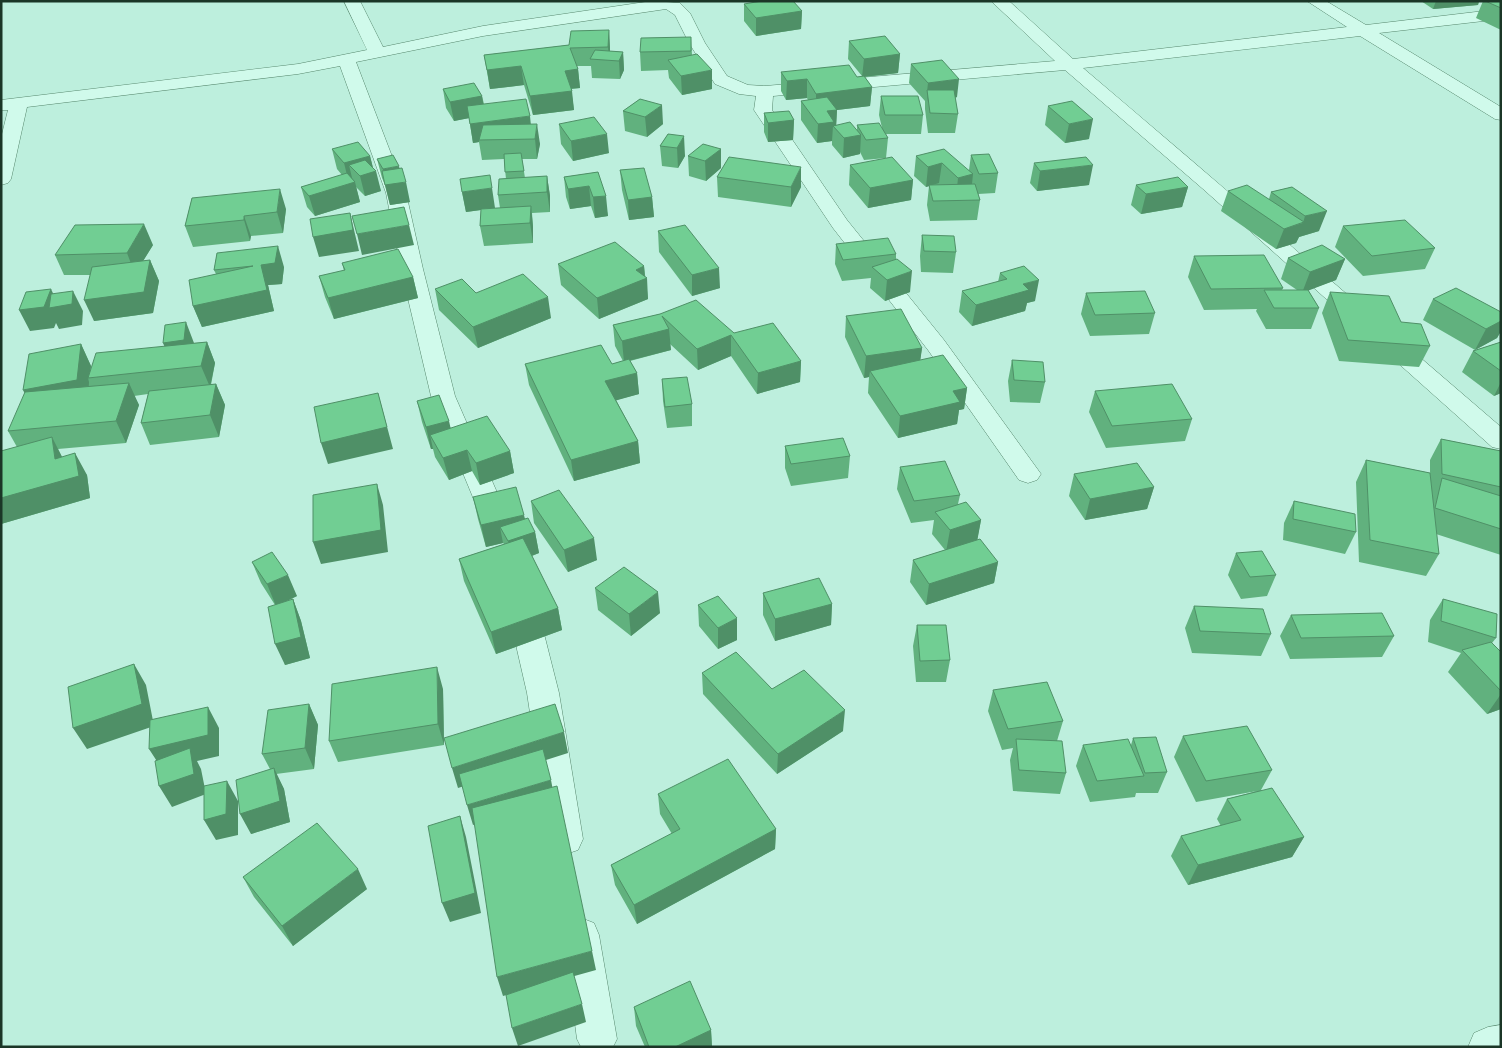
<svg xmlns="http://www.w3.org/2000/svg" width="1502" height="1048" viewBox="0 0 1502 1048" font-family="'Times New Roman',serif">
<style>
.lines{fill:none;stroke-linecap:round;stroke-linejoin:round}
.minor-casing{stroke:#56876d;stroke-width:1}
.minor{fill:#d0faeb;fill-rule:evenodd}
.wall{fill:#61b17e}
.shaded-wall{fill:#4f9067}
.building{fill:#71ce93;stroke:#4f9067}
</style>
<rect width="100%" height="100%" fill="#bdefdd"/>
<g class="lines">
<g class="minor-casing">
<path id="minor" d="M344,1H360L383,47L483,26L652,1L680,3L690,13L705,43L727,76L748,85L765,86L1055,61L991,1H1009L1073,59L1347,27L1307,1H1326L1366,25L1501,9V19L1379,33L1501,107V120L1495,119L1360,36L1083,68C1224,187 1362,308 1501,427V449L1492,447L1203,189L1065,70L773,96L772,110L847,220L944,340L1041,474L1037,480L1028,483L1019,480L928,350L833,228L754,110L756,96L739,94L715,84L689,43L675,15L666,9L483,36L356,62L406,193L423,269L455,396L513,529L509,536L499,539L489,536L431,396L401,269L386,193L340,66L298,74L27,107L11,179L8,183L1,185V138L8,110H1V100L298,64L367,50Z
M522,595L532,598L537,606L559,693L583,839L578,850L566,854L554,850L549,839L527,693L507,606L512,598Z
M581,918L594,923L599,935L617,1039L613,1047H581L577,1039L563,935L568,923Z
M1501,1025V1047H1468L1474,1033L1488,1027Z"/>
</g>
<use href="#minor" class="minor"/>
</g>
<path class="wall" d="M1421,1H1479L1478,5L1433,9Z
M1483,1H1501V30L1476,18Z
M744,4L802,11L801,29L756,36L744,21Z
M609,30L610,51L623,52L624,70L620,79L592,78L591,66H577L578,69L580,88L571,89L574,110L533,115L524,85L490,89L484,55L569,45Z
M691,37L692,55L712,89L682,95L669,78L668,70L641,71L640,52Z
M849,41L900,54L898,73L865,77L872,87L870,106L837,110L836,125L857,130V125L882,128L879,115L881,96L923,115L921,134H886L888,138L886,158L864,160L860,152V154L843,158L832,145V141L817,143L801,120V101L808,100L807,98L786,100L781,91V72L857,77L862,76L848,59Z
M911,64L957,97L955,98L958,114L955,133H928L925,109V101L909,83Z
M443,89L482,96L484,104L531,124L540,144L537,159H522L525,178L547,176L550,196V212L532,213L533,227V243L484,246L480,226L481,210L466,212L462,192L495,208L489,209L500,208L498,195L506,179L504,159L482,160L479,142L473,143L469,118L454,121L446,108Z
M640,99L663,124L647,137L625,131L623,111Z
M1048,106L1089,139L1065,143L1045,125Z
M764,113L794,120L793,140L768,142L764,132Z
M559,124L609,153L573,161L561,144Z
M668,134L685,156L678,168L662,166L660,146Z
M332,149L370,156L373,168L381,191L365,196L356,187L360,202L315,216L307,207L301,187L342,175L337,169Z
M721,149V168L706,181L689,176L688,156Z
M971,155L998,173L995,193L978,194L980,200L977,220L930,221L927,205L929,186L926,187L914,176L916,156L969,170Z
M377,159L410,202L390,205L385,185L382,178Z
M1034,163L1089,185L1037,191L1030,183Z
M850,165L913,180L911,200L868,208L849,185Z
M620,170L652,197L654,217L629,220L622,190Z
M598,172L608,216L595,218L591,206L570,209L566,197L564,177Z
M717,177L801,187L791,207L718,197Z
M1136,185L1188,187L1182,207L1141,214L1131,205Z
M1292,187L1319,231L1299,237L1296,243L1276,249L1221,211L1228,191L1269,199L1271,192Z
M192,198L286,209L283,233L251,236L250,241L193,247L185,226Z
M1343,226L1435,248L1425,269L1363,276L1335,247Z
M658,231L720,288L692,296L659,252Z
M922,235L956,252L953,273L921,272L920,256Z
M836,244L896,254V259L910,292L885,301L870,288L871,278L842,281L835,264Z
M153,245L143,261L150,260L159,281L153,313L94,321L90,275H64L55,255Z
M217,253L284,267L282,284L268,285L274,311L202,327L193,306L216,274L214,270Z
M1194,256L1283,288L1282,290H1297L1281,279L1288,258L1345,259L1336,280L1308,290L1319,308L1311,329H1266L1256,311L1257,309L1204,310L1188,277Z
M342,263L413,277L418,298L334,319L325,297L319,276L344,271Z
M558,264L644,266L648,299L599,319L561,285Z
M1000,273L1035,301L1027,303L1025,311L972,326L959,312L962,291L998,282Z
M435,289L476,293L551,318L478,348L439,310Z
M1330,292L1401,322L1430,346L1419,367L1339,361L1322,313Z
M1086,293L1155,313L1149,334L1090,336L1081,314Z
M1433,299L1501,312V331L1497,338L1475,350L1423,320Z
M660,314L734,333L801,361L800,382L757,394L731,356L698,370L670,344L671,350L630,361L637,373L639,394L616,400L638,441L640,463L574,481L529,385L525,364H612L623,361L615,346L613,325Z
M846,316L922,348L920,360L967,388L964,409L959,410L957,424L898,438L868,393L869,377L864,378L845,337Z
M207,342L215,363L211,385L216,384L225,405L219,437L150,445L141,423L148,394L134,396L139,405L126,443L58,449L62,457L87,475L90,498L1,524V451L17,447L8,431L81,344L91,366L90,370L194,343Z
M1501,342V393L1494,396L1462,372L1473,351Z
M1012,360L1045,382L1040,403L1010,402L1008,381Z
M662,379L692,404V426L667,428L663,401Z
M1095,391L1192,419L1185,441L1106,448L1089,412Z
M417,401L451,428L510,451L514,473L480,485L472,471L449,480L435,457L433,449H431L422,422Z
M1441,439L1501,451V555L1436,534L1439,554L1426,576L1359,562L1356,482L1366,460L1430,473V460Z
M785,446L850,456L848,478L791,486L785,468Z
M900,467L960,495L958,504L981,520L977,540L998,562L994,583L926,605L910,582L913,560L945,550L932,534L934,520L911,523L897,489Z
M1074,474L1154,487L1147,509L1085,520L1069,496Z
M473,497L525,518L535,532L539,553L532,556L558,608L562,630L496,654L464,581L459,559L504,544L503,543L486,547L478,519Z
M531,501L597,560L568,572L534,523Z
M1294,501L1356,532L1345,554L1283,540L1284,523Z
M1236,553L1276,575L1267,596L1241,599L1228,575Z
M252,562L297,596L285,602L293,599L301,621L310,658L285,665L275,605L261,583Z
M595,588L660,613L631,636L598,610Z
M763,593L832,604L831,625L775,641L763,615Z
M1443,599L1496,638L1492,643L1500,651L1501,641V709L1487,714L1448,672L1461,653L1428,642L1430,620Z
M698,605L737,640L718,649L699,626Z
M1194,606L1271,634L1261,656L1192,653L1185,628Z
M1291,615L1394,636L1382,657L1290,659L1280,636Z
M917,625L950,660L946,682H916L913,646Z
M702,673L772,689L843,731L777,774L703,694Z
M443,689L444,745L338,762L329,741Z
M993,690L1063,721L1057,741L1066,773L1060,794L1013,791L1010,760L1013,748L1002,750L988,711Z
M309,704L318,725L314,769L276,774L284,789L290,822L251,834L270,769L262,754Z
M1183,736L1272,770L1261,790L1304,837L1292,857L1188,885L1171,856L1181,836L1221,826L1217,819L1227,799L1257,791L1196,802L1174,757Z
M1133,738L1167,772L1158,793H1136L1135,797L1090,802L1076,766L1083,745H1131Z
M658,794L776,829L775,849L637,924L615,885L611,865L672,834L660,814Z
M243,877L367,889L293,946L254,897Z
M634,1007L711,1030L712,1047H645L636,1026Z"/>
<path class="shaded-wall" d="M1436,1H1479L1478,5L1433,9Z
M802,11L801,29L756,36V18Z
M609,30L610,48V60H609L608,47Z
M623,52L624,70L620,79L619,61Z
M900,54L898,73L862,77L864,59Z
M521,66L524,85L490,89L487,70Z
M578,69L580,88L567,89L565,71Z
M712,70V89L682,95L681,76Z
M807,79V98L786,100L787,81Z
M959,79L957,97L928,102L927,92L928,83Z
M872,87L870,106L837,110L836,129L833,126L832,141L817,143L818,124L816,113V94Z
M572,91L574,110L533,115L530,96Z
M482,96L485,115L454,121L450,102Z
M662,105L663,124L647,137L645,117Z
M530,116L532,136L479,140V142L473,143L470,124Z
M1093,119L1089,139L1065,143L1069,124Z
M794,120L793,140L768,142V123Z
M537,124L540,144L537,159L535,139Z
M607,134L609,153L573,161L571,141Z
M861,135L860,154L843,158L844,138Z
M684,136L685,156L678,168L677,148Z
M721,149V168L706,181L705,161Z
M370,156L374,172L376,171L381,191L365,196L360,176L349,165L353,182L349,183L344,163Z
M942,163L939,183L926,187L928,167Z
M1093,165L1089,185L1037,191L1040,171Z
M399,166L402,183L406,182L410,202L390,205L385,185H386L383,169Z
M801,167V187L791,207V187Z
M973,174L971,194L956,198L958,178Z
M547,176L550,196V212L547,192Z
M913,180L911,200L868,208L870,188Z
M355,182L360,202L315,216L309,196Z
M589,186L591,206L570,209L568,189Z
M1188,187L1182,207L1141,214L1146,194Z
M492,188L495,208L466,212L462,192Z
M280,189L286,209L283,233L277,212Z
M606,196L608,216L595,218L593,197Z
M652,197L654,217L629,220L628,200Z
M531,206L533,227V243L530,223Z
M1327,211L1319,231L1299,237L1296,243L1276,249L1284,229L1303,223L1305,216Z
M350,213L359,251L319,257L313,237Z
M244,216L251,236L250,241L244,220Z
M144,224L153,245L135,274L127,253Z
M409,225L414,245L362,255L357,234Z
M278,246L284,267L282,284L268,285L274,311L202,327L193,306L261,265Z
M1345,259L1336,280L1302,293L1310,272Z
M150,260L159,281L153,313L94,321L84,300Z
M644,266L645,279L647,278L648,299L599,319L597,298L636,270Z
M719,268L720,288L692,296V275Z
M912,271L910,292L885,301L887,280Z
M413,277L418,298L334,319L328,298Z
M1039,280L1035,301L1027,303L1025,311L972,326L976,305L1023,284Z
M51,289L59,306L73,291L83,311L82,325L59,329L56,323L54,328L30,331L19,310Z
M548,297L551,318L478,348L473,327Z
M1501,321V331L1497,338L1475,350L1486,329Z
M186,322L194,343L172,364L163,343Z
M669,329L671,350L624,362L622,341Z
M731,335V356L698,370L697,349Z
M207,342L215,363L210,387L201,366Z
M81,344L91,366L90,378H88L89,382L88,402L34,412L23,390Z
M922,348L919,370L870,371L869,377L864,378L866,356Z
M801,361L800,382L757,394L758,373Z
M637,373L639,394L607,403L605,381Z
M1501,382V393L1494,396Z
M129,383L139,405L126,443L116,421Z
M216,384L225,405L219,437L210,415Z
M967,388L964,409L959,410L957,424L898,438L900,416L953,391Z
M378,393L393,449L328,464L321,443Z
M449,421L454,443L430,435L433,449H431L426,427Z
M52,437L63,459L75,453L87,475L90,498L1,524V498L55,459Z
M638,441L640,463L574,481L571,460Z
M467,450L472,471L449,480L443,458Z
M510,451L514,473L480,485L476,463Z
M377,484L383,505L388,552L321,564L313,542Z
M1154,487L1147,509L1085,520L1090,499Z
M524,515L528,534L535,532L539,553L512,563L508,541L500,527L503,543L486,547L481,525Z
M981,520L977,542L946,552L950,530Z
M594,538L597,560L568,572L564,550Z
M998,562L994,583L926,605L929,584Z
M288,575L297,596L276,606L267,584Z
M658,592L660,613L631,636L629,614Z
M293,599L301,621L310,658L285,665L275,644Z
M832,604L831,625L775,641V619Z
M558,608L562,630L496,654L491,632Z
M737,618V640L718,649V628Z
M134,664L146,685L154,726L87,749L73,728Z
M437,667L443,689L444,745L438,724Z
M1501,694V709L1487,714Z
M309,704L318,725L314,769L305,748Z
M208,707L219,728V756L197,761L201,769L206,794L172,807L159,786L162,769L149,749Z
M845,710L843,731L777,774L778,754Z
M564,732L568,753L458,788L452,768Z
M274,768L284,789L290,822L251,834L240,814Z
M551,780L555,801L473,825L467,805Z
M227,781L238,801V835L216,840L204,820Z
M460,816L466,837L481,913L450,922L442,903Z
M776,829L775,849L637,924L634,905Z
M1304,837L1292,857L1188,885L1198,865Z
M358,869L367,889L293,946L282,926Z
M592,951L596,970L503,996L497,977Z
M582,1004L586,1022L518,1046L512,1028Z
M711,1030L712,1047H675Z"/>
<path class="building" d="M762,1H793L802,11L756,18L744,4Z
M1485,1H1501V8Z
M609,30L608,47L570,48L578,69L565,71L572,91L530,96L521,66L487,70L484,55L569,45L571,31Z
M885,36L900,54L864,59L849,41Z
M691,37V51L640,52L641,38Z
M595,50L623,52L619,61L590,59Z
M697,54L712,70L681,76L668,60Z
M942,60L959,79L928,83L911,64Z
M849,65L857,77L864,76L872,87L816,94L807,79L787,81L781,72Z
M474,83L482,96L450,102L443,89Z
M927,90H954L958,114L930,113Z
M881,96H918L923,115H885Z
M827,97L837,110L827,111L834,122L818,124L801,101Z
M526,99L530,116L470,124L467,106Z
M640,99L662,105L645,117L623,111Z
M1072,101L1093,119L1069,124L1048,106Z
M789,111L794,120L768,123L764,113Z
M594,117L607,134L571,141L559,124Z
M850,122L861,135L844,138L833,126Z
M879,123L888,138L866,140L857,125Z
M537,124L535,139L479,140L483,125Z
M668,134L684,136L677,148L660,146Z
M358,142L370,156L344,163L332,149Z
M703,144L721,149L705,161L688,156Z
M944,149L973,174L958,178L942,163L928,167L916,156Z
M521,153L524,171L505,172L504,154Z
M989,154L998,173L979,174L971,155Z
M393,155L399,166L383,169L377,159Z
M729,157L801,167L791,187L717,177Z
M892,157L913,180L870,188L850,165Z
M1086,157L1093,165L1040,171L1034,163Z
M365,160L376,171L360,176L349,165Z
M402,168L406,182L385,185L382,171Z
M644,168L652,197L628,200L620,170Z
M598,172L606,196L593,197L589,186L568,189L564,177Z
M347,173L355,182L309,196L301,187Z
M490,175L492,188L462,192L460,179Z
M547,176V192L498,195L499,179Z
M1178,177L1188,187L1146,194L1136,185Z
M975,184L980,200L933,201L929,185Z
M1247,185L1304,222L1284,229L1228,191Z
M1292,187L1327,211L1305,216L1271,192Z
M280,189L277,212L244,216V220L185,226L192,198Z
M531,206L530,223L480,226L481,209Z
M404,207L409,225L357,234L352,216Z
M350,213L353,230L313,237L310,219Z
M1405,220L1435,248L1372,256L1343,226Z
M144,224L127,253L55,255L75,225Z
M685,225L719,268L692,275L658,231Z
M922,235L954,236L956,252L924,251Z
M888,238L896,254L843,260L836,244Z
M615,242L644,266L636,270L647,278L597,298L558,264Z
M1322,245L1345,259L1310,272L1288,258Z
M278,246L275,263L261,265L267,290L193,306L189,280L253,266L214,270L217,253Z
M398,249L413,277L328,298L319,276L345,270L342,263Z
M1264,255L1283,288L1211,289L1194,256Z
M897,259L912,271L887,280L872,267Z
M150,260L144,292L84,300L92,267Z
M1024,266L1039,280L1023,284L1029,290L976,305L962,291L1007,279L1000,273Z
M523,274L548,297L473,327L435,289L462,279L476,293Z
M1456,288L1501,312V321L1486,329L1433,299Z
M51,289L44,307L19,310L26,292Z
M1264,290H1308L1319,308H1274Z
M73,291L72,304L49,308L51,294Z
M1145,291L1155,313L1095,315L1086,293Z
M1330,292L1389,296L1401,322L1421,324L1430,346L1348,340Z
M696,300L734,333L773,323L801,361L758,373L731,335L697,349L662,316L669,329L622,341L613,325L660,314Z
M901,309L922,348L866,356L846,316Z
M186,322L184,340L163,343L165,325Z
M207,342L201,366L88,378L96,353Z
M1501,342V371L1473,351Z
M81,344L77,380L23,390L29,354Z
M601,345L612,364L629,359L637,373L605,381L638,441L571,460L525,364Z
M943,355L967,388L953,391L960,402L900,416L870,371Z
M1012,360L1043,362L1045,382L1014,380Z
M687,377L692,404L665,407L662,379Z
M129,383L116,421L8,431L25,392Z
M216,384L210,415L141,423L149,391Z
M1172,384L1192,419L1112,426L1095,391Z
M378,393L387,427L321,443L314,407Z
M439,395L449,421L426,427L417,401Z
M487,416L510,451L476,463L467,450L443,458L430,435Z
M52,437L55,459L75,453L79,476L1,498V451Z
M843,438L850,456L791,464L785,446Z
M1441,439L1501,451V487L1442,474Z
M1366,460L1430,473L1439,554L1370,540Z
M945,461L960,495L914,501L900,467Z
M1137,463L1154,487L1090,499L1074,474Z
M1442,478L1501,496V529L1435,508Z
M377,484L381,530L313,542V495Z
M516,487L524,515L481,525L473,497Z
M559,490L594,538L564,550L531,501Z
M1294,501L1355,514L1356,532L1293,519Z
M966,502L981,520L950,530L935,512Z
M528,518L535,532L508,541L500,527Z
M523,538L558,608L491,632L459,559Z
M980,539L998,562L929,584L913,560Z
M1262,551L1276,575L1250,577L1236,553Z
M272,552L288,575L267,584L252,562Z
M624,567L658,592L629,614L595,588Z
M819,578L832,604L775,619L763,593Z
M718,596L737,618L718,628L698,605Z
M293,599L301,637L275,644L268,607Z
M1443,599L1497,614L1496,638L1441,621Z
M1194,606L1263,609L1271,634L1200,631Z
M1382,613L1394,636L1301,638L1291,615Z
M917,625H946L950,660L920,661Z
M1491,642L1501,652V691L1462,650Z
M736,652L772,689L804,670L845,710L778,754L702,673Z
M134,664L142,704L73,728L68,687Z
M437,667L438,724L329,741L332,684Z
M1047,682L1063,721L1008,729L993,690Z
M309,704L305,748L262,754L268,710Z
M555,704L564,732L452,768L444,738Z
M208,707V735L149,749L150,720Z
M1247,726L1272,770L1206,781L1183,736Z
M1156,737L1167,772L1145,773L1133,738Z
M1016,739L1062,741L1066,773L1019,770Z
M1128,739L1144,776L1097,781L1083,745Z
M190,748L194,774L159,786L155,761Z
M543,749L551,780L467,805L459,774Z
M728,759L776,829L634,905L611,865L680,829L658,794Z
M274,768L280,801L240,814L236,780Z
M227,781L226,814L204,820V786Z
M557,786L592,951L497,977L472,808Z
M1272,788L1304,837L1198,865L1181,836L1241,820L1227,799Z
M460,816L475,893L442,903L428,826Z
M317,823L358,869L282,926L243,877Z
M573,972L582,1004L512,1028L506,995Z
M690,981L711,1030L675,1047H649L634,1007Z"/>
<rect width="1502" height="1048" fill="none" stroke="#1b3627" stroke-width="5"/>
</svg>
